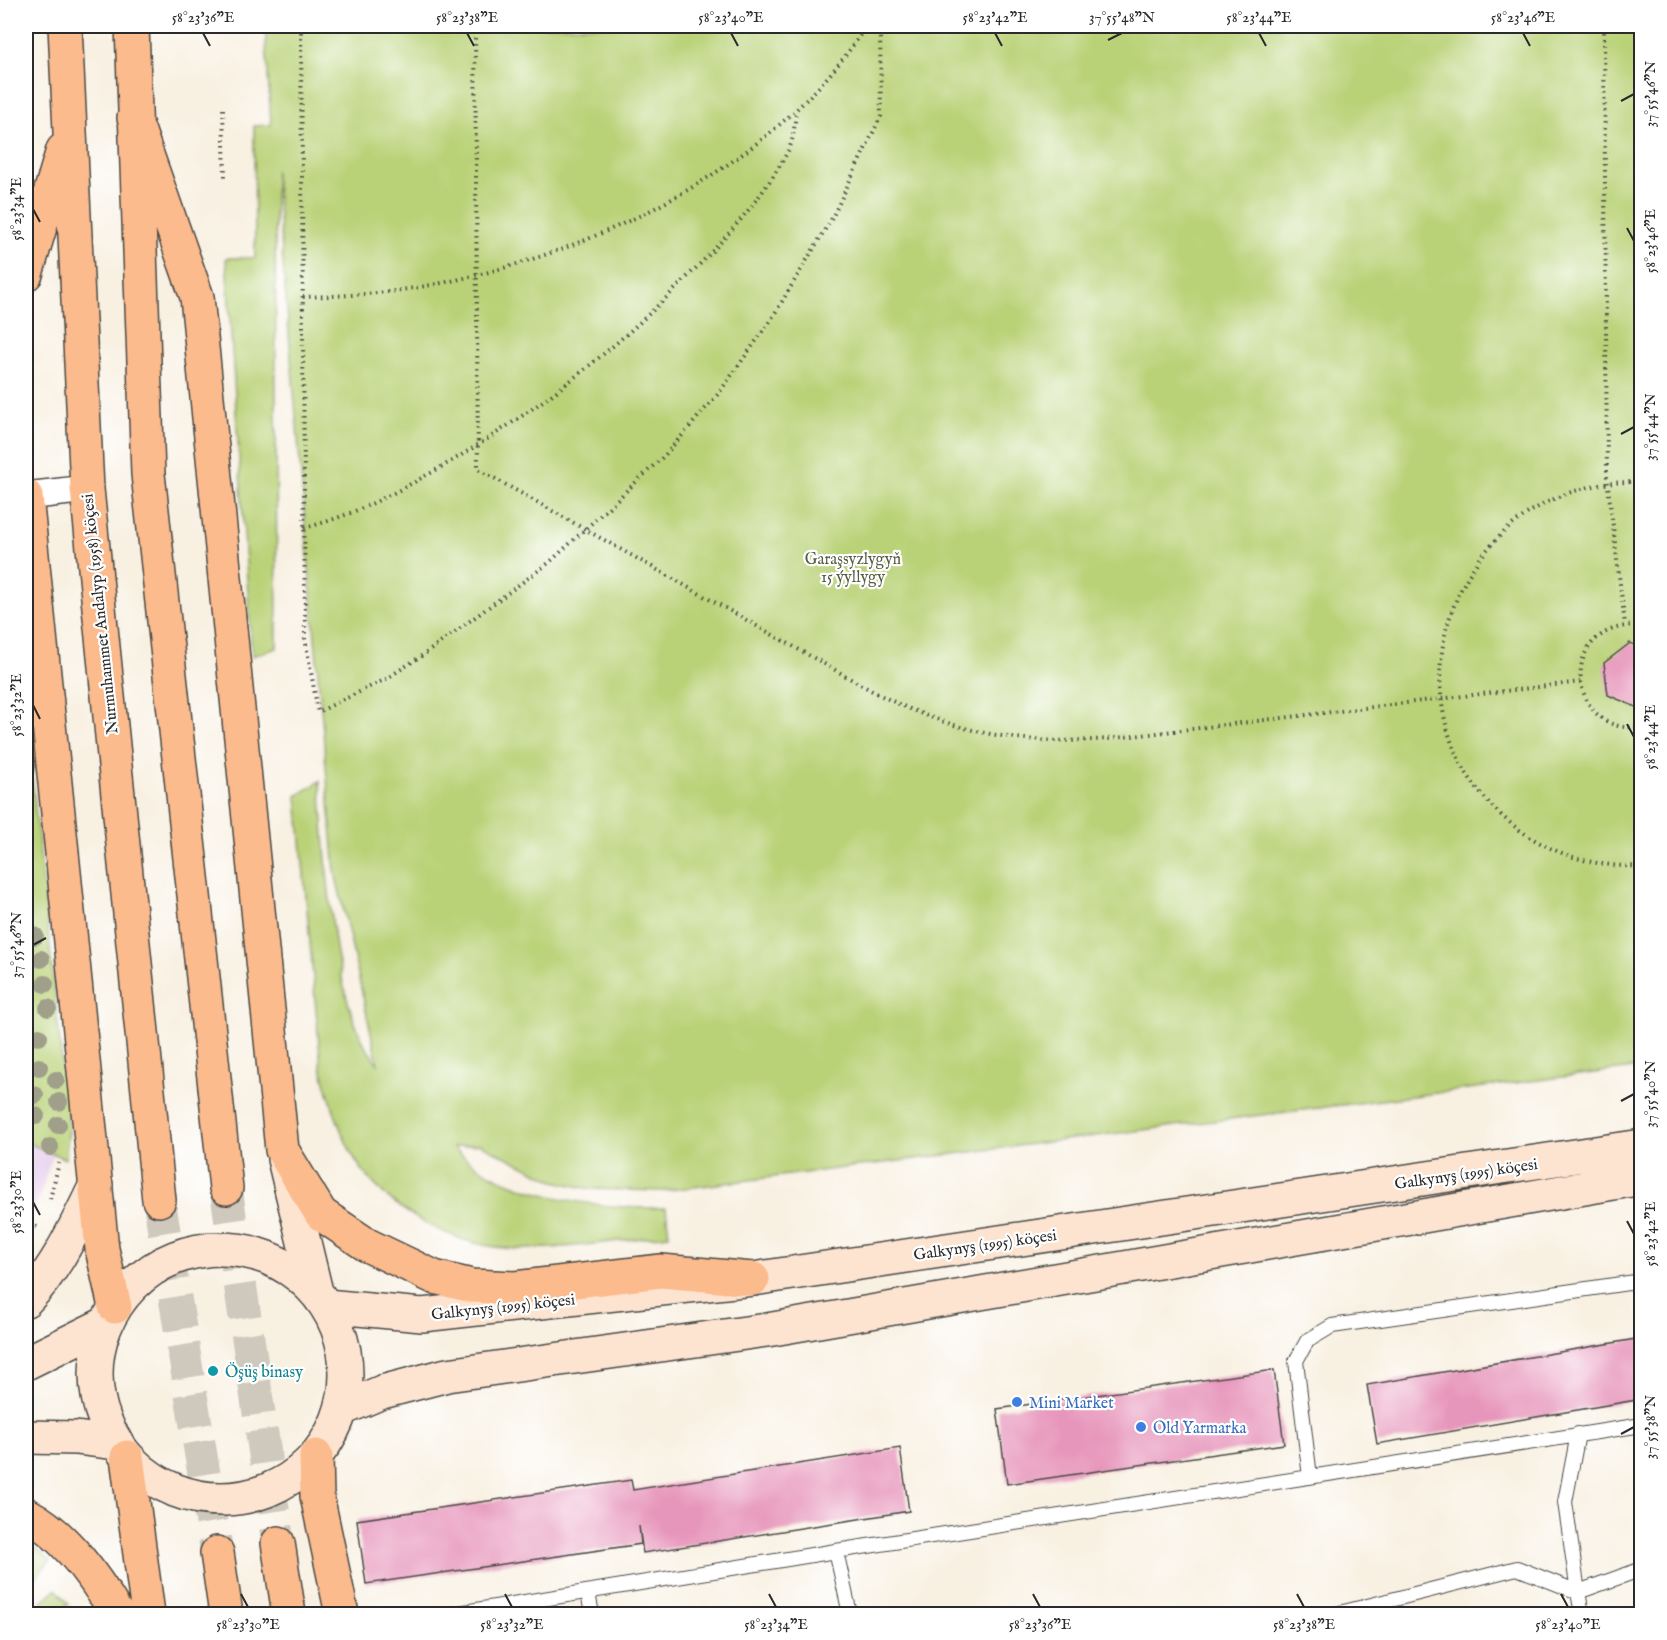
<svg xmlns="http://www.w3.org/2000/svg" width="1667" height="1640" viewBox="0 0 1667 1640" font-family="'IM FELL English',serif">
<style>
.built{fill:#e8d2ee}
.green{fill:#b9d277;stroke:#727e51;stroke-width:1.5}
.building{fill:#e796bb}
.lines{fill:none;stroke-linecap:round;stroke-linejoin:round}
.primary-tunnel{stroke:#cfc9bd;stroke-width:33;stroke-dasharray:33 16;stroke-linecap:butt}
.lane-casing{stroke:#4a4946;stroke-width:16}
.street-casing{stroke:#4a4946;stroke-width:30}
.secondary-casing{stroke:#4a4946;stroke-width:36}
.primary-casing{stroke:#4a4946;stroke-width:36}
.path{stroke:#4a4946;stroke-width:4;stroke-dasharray:1.5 4.5;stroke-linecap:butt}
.lane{stroke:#fff;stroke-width:14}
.street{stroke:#fff;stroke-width:27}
.secondary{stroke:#fde4d1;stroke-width:33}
.primary{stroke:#fbbb8c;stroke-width:33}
.tree{fill:#9f9f8a}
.ticks{fill:none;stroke:#2b2b2b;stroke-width:2}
.culture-dot{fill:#0f9aa8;stroke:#fff;stroke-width:2}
.shop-dot{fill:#3f7fe0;stroke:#fff;stroke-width:2}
.labels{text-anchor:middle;stroke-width:4.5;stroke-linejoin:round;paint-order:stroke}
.park-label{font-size:16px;fill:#565d42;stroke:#fff}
.street-label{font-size:16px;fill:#2b2b2b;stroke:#fff}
.culture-label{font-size:16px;fill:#0d838f;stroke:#fff;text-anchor:start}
.shop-label{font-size:16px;fill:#366cbe;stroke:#fff;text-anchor:start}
.neatline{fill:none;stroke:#2b2b2b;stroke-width:2}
.ticks-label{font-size:15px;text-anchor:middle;fill:#2b2b2b}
</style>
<rect width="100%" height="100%" fill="#fff"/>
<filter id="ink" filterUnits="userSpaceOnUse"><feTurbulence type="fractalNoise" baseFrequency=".0167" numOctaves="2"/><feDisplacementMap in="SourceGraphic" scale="12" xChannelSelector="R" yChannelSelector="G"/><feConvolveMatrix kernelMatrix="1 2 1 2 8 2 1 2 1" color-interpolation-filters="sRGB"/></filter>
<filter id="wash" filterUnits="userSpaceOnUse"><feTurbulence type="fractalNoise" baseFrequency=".008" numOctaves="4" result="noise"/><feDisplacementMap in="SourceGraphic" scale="24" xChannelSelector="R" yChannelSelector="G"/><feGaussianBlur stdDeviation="1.35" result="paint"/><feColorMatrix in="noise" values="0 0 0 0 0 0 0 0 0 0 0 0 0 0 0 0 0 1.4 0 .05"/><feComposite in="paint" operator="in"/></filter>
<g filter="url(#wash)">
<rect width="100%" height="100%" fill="#f8f0e1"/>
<path class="built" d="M26,794L59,1138L26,1235Z"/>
<path class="green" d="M265,26H1641V1067L662,1191L590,1189L554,1181L480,1144L453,1147C503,1197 598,1209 666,1208L669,1235C620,1240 569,1249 519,1249C458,1248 390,1213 356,1161C341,1137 328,1095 321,1067L297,796L320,781C326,853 330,1010 378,1064L335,872L275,170L277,648L252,656L226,258H255L254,126L271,125Z
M26,719L69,1131L65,1159L26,1142Z
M26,1540L50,1560L35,1579L26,1572Z
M56,1589L69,1604L52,1614H26V1597L37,1606Z"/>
<g id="blocks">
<path class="building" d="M1630,643L1642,648V706L1638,708L1608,695L1604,663Z
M1642,1338V1399L1377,1444L1367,1385Z
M1274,1370L1284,1444L1007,1484L997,1409Z
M900,1448L909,1511L643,1553L639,1526L641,1544L366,1584L357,1520L631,1480L633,1490Z"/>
</g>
</g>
<g filter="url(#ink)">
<use href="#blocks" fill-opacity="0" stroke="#4a4946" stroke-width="1.5"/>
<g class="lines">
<path class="primary-tunnel" d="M226,1188L278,1543
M159,1200L217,1553"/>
<g class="lane-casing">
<path id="lane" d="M1310,1477L1296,1361L1307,1341L1332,1326L1642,1281
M836,1551L850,1614
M588,1593L592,1614
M452,1614L836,1551L1642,1425
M1336,1614L1517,1568L1578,1592L1565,1502L1578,1434
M1582,1614L1578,1592L1642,1569"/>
</g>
<g class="street-casing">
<path id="street" d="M26,496L87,489"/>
</g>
<g class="secondary-casing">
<path id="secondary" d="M284,1159L316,1292
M96 1374a125 125 0 1 1 250 0a125 125 0 1 1-250 0Z
M26,1300C57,1269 76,1225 96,1185
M326,1306L422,1315L753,1279L1642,1146
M26,1363L107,1323
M342,1409L382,1392L447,1375L767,1330L1642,1178
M26,1437L76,1438L116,1443"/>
</g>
<g class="primary-casing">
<path id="primary" d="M65,26L87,489L159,1200
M132,26L148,474L226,1188
M134,118L197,297L282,1150L321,1214L367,1245L434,1277L472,1286L515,1288L661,1271L753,1279
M26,274L63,150
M26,496L102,1249L115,1307
M316,1456L317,1496L342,1614
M127,1457L148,1614
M26,1514C65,1534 95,1577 117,1614
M278,1543L289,1614
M217,1553L226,1614"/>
</g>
<path class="path" d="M301,26L305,638L318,712L386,679L429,651L550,562L665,455L719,393L771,320L832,218L881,116L880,26
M475,26L478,469L876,693C954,733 1021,746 1108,739L1580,682
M1604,26L1607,478L1625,624
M223,109L225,177
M303,297C333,296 364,295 394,291C565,268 771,176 866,26
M1642,482C1451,476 1365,720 1521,831C1556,856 1599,868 1642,866
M304,528C349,517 389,496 429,474C527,419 614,352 692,272C728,236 764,196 788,151C794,140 794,123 797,111
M1642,625C1549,623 1572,741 1642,726
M1638,727L1642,755
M50,1199L59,1163
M26,1219L38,1228
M59,1614L74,1605"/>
<use href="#lane" class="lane"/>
<use href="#street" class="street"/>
<use href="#secondary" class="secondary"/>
<use href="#primary" class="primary"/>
</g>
<g class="tree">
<circle cx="35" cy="936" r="9"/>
<circle cx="41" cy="959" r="9"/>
<circle cx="45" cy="984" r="9"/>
<circle cx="48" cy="1008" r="9"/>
<circle cx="39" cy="1037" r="9"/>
<circle cx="39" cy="1067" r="9"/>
<circle cx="56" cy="1080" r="9"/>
<circle cx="35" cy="1095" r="9"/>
<circle cx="59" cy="1102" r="9"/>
<circle cx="36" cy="1116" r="9"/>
<circle cx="58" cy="1125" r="9"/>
<circle cx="50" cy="1147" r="9"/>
</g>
</g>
<path class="ticks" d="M203,33L210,46M467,33L474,46M731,33L738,46M995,33L1002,46M1259,33L1266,46M1523,33L1530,46M1108,40L1122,33M1621,101L1634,94M33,209L40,222M1627,228L1634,241M1621,434L1634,427M33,705L40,719M1627,724L1634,737M33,945L46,938M1621,1101L1634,1094M33,1202L40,1215M1627,1221L1634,1234M1621,1434L1634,1427M241,1594L248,1607M505,1594L512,1607M769,1594L776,1607M1033,1594L1040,1607M1297,1594L1304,1607M1561,1594L1568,1607"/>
<circle class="culture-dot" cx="213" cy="1371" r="6"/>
<g class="shop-dot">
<circle cx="1017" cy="1402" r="6"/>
<circle cx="1141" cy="1427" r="6"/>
</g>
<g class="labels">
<g class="park-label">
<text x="853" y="564">Garaşsyzlygyň<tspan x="853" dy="18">15 ýyllygy</tspan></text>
</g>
<g class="street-label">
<text transform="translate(99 614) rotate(-96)" y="6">Nurmuhammet Andalyp (1958) köçesi</text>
<text transform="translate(1466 1173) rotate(-8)" y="6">Galkynyş (1995) köçesi</text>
<text transform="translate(985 1244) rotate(-8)" y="6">Galkynyş (1995) köçesi</text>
<text transform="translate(503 1306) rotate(-6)" y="6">Galkynyş (1995) köçesi</text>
</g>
<g class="culture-label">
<text x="225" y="1377">Öşüş binasy</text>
</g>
<g class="shop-label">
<text x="1029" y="1408">Mini Market</text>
<text x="1153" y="1433">Old Yarmarka</text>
</g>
</g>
<rect width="1667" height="1640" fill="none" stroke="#fff" stroke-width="66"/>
<rect x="33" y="33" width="1601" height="1574" class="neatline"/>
<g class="ticks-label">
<text x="203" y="22">58°23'36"E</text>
<text x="467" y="22">58°23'38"E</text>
<text x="731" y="22">58°23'40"E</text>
<text x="995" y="22">58°23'42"E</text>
<text x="1122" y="22">37°55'48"N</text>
<text x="1259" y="22">58°23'44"E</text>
<text x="1523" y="22">58°23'46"E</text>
<text transform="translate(1650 94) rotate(-90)" y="5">37°55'46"N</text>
<text transform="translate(16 209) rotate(-90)" y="5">58°23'34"E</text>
<text transform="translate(1650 241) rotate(-90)" y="5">58°23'46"E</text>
<text transform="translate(1650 427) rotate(-90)" y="5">37°55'44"N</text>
<text transform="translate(16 705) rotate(-90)" y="5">58°23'32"E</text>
<text transform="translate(1650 737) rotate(-90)" y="5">58°23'44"E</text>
<text transform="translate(16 945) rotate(-90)" y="5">37°55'46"N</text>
<text transform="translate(1650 1094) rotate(-90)" y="5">37°55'40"N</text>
<text transform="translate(16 1202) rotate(-90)" y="5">58°23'30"E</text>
<text transform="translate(1650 1234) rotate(-90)" y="5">58°23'42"E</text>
<text transform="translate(1650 1427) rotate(-90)" y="5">37°55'38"N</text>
<text x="248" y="1629">58°23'30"E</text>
<text x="512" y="1629">58°23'32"E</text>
<text x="776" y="1629">58°23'34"E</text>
<text x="1040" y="1629">58°23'36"E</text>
<text x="1304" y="1629">58°23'38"E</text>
<text x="1568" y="1629">58°23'40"E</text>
</g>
</svg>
